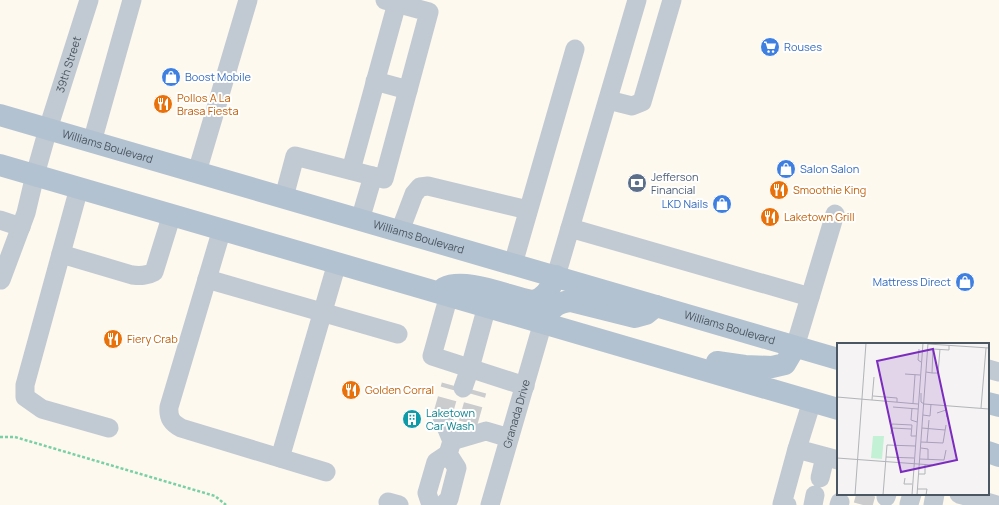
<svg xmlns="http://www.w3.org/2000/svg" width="999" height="505" viewBox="0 0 999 505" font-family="Manrope,sans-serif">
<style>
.commercial{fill:#fdf9ef;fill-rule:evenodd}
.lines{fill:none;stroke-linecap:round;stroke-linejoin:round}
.minor-tunnel{stroke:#caccce;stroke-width:19;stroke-dasharray:19 10;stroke-linecap:butt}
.path{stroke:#7ad0a6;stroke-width:2.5;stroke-dasharray:3 2;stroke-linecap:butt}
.minor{stroke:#c1cad2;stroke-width:19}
.major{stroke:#b3c2d1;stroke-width:22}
.labels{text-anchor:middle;stroke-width:4;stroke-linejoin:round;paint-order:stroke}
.shop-label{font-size:11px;fill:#366cbe;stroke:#fff;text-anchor:start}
.street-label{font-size:11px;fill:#4a5661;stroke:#fff}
.food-label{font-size:11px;fill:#c56008;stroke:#fff;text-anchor:start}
.service-label{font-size:11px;fill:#4e5e75;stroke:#fff;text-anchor:start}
.culture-label{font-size:11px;fill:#0d838f;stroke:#fff;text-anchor:start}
.inset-road{fill:none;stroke:#b1b4b9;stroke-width:1}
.view{fill:#7b2cbf;fill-opacity:0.15;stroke:#7b2cbf;stroke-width:2}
.inset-edge{fill:none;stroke:#4a5661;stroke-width:2}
</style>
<rect width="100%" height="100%" fill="#f5f3f3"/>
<path class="commercial" d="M0,0H999V505H0ZM838,344H988V494H838Z"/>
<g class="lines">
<path class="minor-tunnel" d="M442,417L451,385
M468,423L477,391
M863,505L866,494"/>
<path class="path" d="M0,437H15L215,496L226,505"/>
<g class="minor">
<path d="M375,81L408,90"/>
<path d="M608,100L632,106L642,102L672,0"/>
<path d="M92,142L132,0"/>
<path d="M351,170L397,3"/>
<path d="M197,172L248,0"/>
<path d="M79,188L25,385V397L42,409L109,428"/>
<path d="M284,197L295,156L384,179L429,12L385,0"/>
<path d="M0,220L21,227"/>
<path d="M360,220L373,176"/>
<path d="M570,228L810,297"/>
<path d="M222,229L169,407C168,418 172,423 181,428L326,472"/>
<path d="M400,231L414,194L420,187L428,186L528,210"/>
<path d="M61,254L132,275C141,276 147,276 154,272L172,214"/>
<path d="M513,264L575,49"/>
<path d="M556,276L637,0"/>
<path d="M207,279L398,334"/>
<path id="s1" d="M1,280L26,213L35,175L48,129L89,0"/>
<path d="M449,295L432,356L525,386"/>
<path d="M795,347L835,214"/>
<path d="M988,369L999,372"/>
<path d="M463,388L470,368L487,306"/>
<path d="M812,401L797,449L838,460"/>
<path d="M442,417L452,441L448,454L457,468L449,499L443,505"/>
<path d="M452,441L486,431L509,438"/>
<path d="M280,458L337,263"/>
<path d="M820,478L825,457"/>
<path d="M959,494L997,505"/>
<path d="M886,497L887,494"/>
<path d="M388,502L399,505"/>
<path d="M909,504L912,494"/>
<path d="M431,505L427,493L436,462L448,454"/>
<path id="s2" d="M490,505L543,322"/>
<path d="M787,505L782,504L797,449"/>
<path d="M813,505L815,495"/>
<path d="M839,505L840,502"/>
<path d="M933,505L935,494"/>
</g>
<g class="major">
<path id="s3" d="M0,115L838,359"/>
<path d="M0,165L838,409"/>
<path d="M444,288C465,277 509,297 533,301C546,298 550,288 556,276"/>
<path d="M543,322C550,310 555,302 571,301L635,317L646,314L656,306"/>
<path d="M717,362L745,366L772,367L785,364L795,347"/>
<path d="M988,403L999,406"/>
<path d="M988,452L999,456"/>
</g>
</g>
<defs>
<g id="supermarket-disc" transform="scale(1)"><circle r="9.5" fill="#3f7fe0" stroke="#fff"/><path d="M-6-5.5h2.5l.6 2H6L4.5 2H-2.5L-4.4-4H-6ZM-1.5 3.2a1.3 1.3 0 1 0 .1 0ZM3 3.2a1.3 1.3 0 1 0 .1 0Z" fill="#fff"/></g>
<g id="shop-disc" transform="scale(1)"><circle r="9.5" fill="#3f7fe0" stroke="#fff"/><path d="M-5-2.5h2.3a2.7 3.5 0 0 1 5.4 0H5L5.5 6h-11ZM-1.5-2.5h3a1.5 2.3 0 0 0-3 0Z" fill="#fff"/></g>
<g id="restaurant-disc" transform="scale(1)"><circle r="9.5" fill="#e8710a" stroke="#fff"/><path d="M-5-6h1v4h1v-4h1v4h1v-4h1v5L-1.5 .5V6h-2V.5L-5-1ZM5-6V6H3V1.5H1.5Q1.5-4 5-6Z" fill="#fff"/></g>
<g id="bank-disc" transform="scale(1)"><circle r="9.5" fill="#5c6f8a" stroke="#fff"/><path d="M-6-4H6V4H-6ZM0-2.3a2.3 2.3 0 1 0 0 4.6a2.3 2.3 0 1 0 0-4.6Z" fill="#fff"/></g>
<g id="building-disc" transform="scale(1)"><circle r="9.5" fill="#0f9aa8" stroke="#fff"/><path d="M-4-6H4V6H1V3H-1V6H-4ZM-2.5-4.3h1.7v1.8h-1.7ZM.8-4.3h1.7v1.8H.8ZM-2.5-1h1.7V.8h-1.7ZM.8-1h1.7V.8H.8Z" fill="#fff"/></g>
</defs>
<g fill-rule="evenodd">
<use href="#supermarket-disc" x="770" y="47"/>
<use href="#shop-disc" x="171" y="77"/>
<use href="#restaurant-disc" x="163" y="104"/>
<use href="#shop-disc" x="786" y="169"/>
<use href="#bank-disc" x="637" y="183"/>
<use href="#restaurant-disc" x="779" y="190"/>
<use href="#shop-disc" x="722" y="204"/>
<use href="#restaurant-disc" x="770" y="217"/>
<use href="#shop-disc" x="965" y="282"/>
<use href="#restaurant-disc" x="113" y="339"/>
<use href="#restaurant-disc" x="351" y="390"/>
<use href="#building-disc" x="412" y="419"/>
</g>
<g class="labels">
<g class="shop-label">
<text x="784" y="51">Rouses</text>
<text x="185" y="81">Boost Mobile</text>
<text x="800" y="173">Salon Salon</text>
<text x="708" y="208" text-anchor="end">LKD Nails</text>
<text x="951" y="286" text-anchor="end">Mattress Direct</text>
</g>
<g class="street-label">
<text dy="4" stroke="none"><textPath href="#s1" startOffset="226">39th Street</textPath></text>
<text dy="4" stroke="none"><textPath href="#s3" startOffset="112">Williams Boulevard</textPath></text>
<text dy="4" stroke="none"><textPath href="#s3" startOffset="436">Williams Boulevard</textPath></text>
<text dy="4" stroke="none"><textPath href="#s3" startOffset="760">Williams Boulevard</textPath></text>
<text dy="4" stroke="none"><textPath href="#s2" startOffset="95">Granada Drive</textPath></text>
</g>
<g class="food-label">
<text x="177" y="102">Pollos A La<tspan x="177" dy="13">Brasa Fiesta</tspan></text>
<text x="793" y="194">Smoothie King</text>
<text x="784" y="221">Laketown Grill</text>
<text x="127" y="343">Fiery Crab</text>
<text x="365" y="394">Golden Corral</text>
</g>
<g class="service-label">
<text x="651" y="181">Jefferson<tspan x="651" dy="13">Financial</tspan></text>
</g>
<g class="culture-label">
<text x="426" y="417">Laketown<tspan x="426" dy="13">Car Wash</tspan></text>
</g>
</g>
<g transform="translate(837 343)">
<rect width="152" height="152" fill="#f5f3f3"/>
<path d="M36,93H47L45,116L34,115Z" fill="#c3f1d5"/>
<path class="inset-road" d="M91,1L152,5M82,6L81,17L84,19M89,29L95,30L96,6L112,7V2M95,30H101L103,6M68,31L83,32M84,50V59L87,61M36,53L60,55V59M0,54L81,61M35,57L37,34M76,60L78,32M87,61L152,66M56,64L81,66M75,65L74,77L80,79M144,65L149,5M100,70L109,67L110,74M86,72L93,73L94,61M55,85L74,86M85,85L108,87M54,91L55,81L75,82L74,93H79M84,99L106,100L109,82M90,99L92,77M84,105L91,106V116M49,114L77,115M0,115L95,122M83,116L107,117L109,107M82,131H88V121M68,135L67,141H75M81,146H90L89,152M18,152L29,0M46,152L50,102L78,103M75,152L86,0M80,152L91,0"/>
<path class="view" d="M96,6L120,117L64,129L40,18Z"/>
<rect width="152" height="152" class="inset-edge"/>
</g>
</svg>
